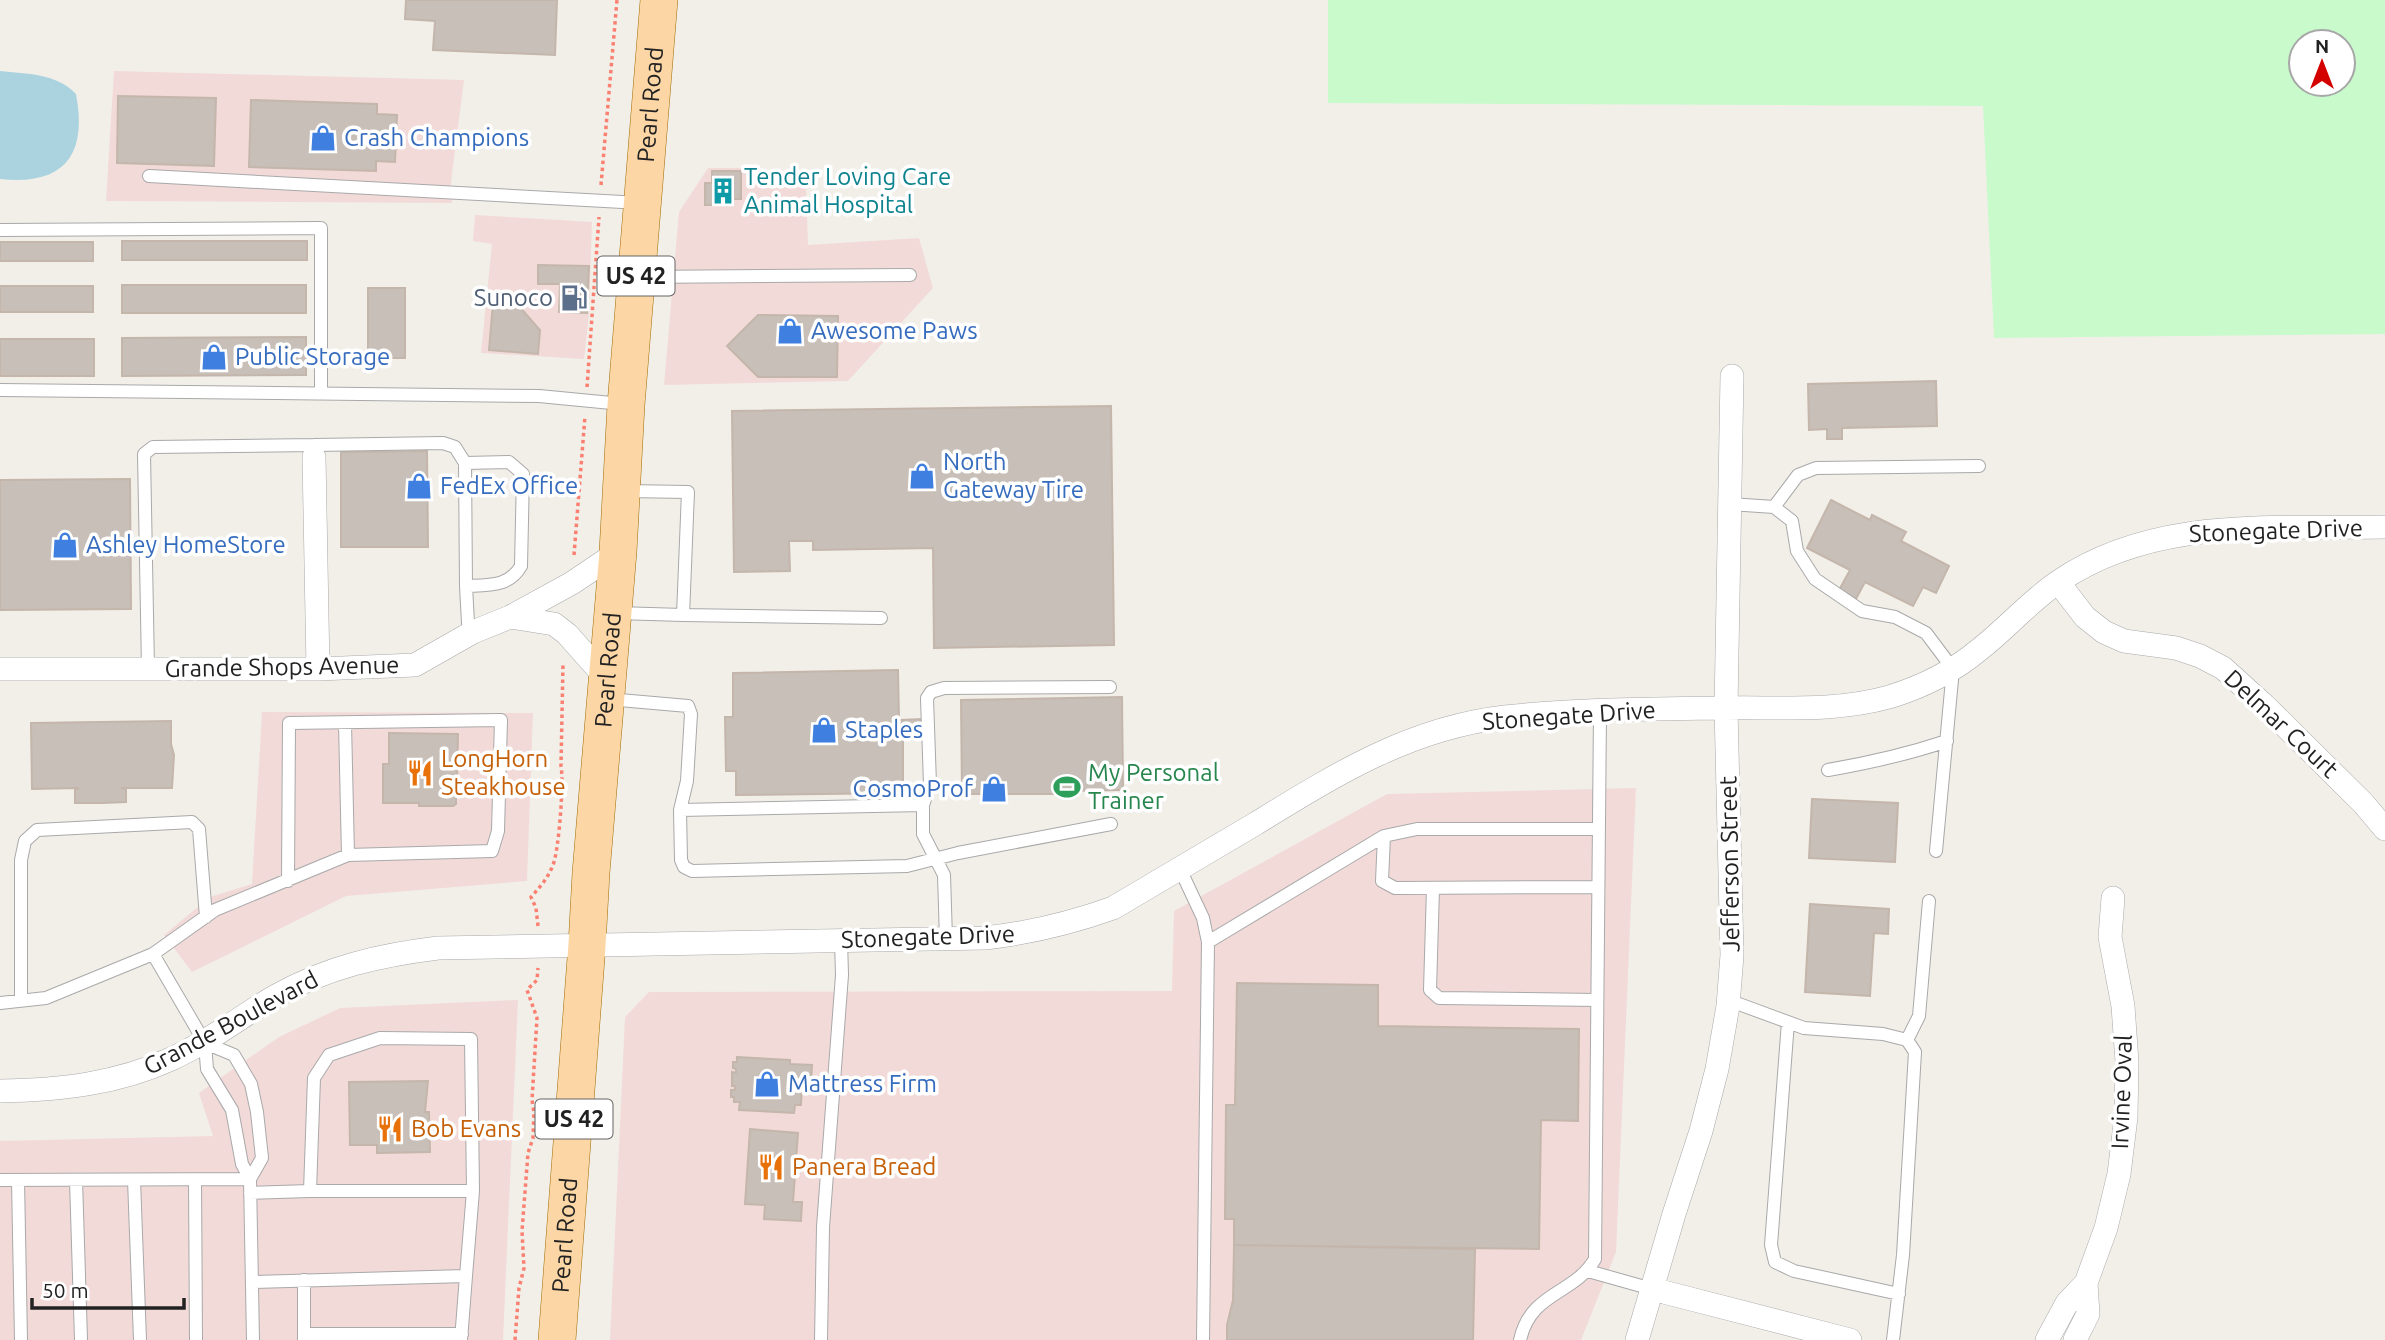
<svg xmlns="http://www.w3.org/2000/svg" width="2385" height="1340" viewBox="0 0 2385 1340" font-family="Ubuntu,sans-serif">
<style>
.commercial{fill:#f2dad9}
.park{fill:#c8facc;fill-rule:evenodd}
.water{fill:#aad3df}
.building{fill:#c7bfb8;stroke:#c4b6ab;stroke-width:2}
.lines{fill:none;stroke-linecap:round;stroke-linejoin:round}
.lane-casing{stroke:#a9a9a9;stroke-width:14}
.street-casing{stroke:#a9a9a9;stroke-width:24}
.primary-casing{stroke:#a06b00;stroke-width:38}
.path{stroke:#fa8072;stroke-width:3.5;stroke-dasharray:3.5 3.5;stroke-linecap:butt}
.lane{stroke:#fff;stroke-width:12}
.street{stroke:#fff;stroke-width:23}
.primary{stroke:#fcd6a4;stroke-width:37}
.labels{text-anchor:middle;stroke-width:7;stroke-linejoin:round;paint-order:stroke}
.shield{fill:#fff;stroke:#646464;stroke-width:2}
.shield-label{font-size:23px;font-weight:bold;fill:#222}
.street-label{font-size:24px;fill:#222;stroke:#fff}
.shop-label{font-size:24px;fill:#366cbe;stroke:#fff;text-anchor:start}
.culture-label{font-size:24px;fill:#0d838f;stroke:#fff;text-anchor:start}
.service-label{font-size:24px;fill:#4e5e75;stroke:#fff;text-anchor:end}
.food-label{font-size:24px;fill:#c56008;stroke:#fff;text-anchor:start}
.leisure-label{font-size:24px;fill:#27864d;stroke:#fff;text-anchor:start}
</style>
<rect width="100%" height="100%" fill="#f2efe9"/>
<path class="commercial" d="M114,71L464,80L451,182L452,203L106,201Z
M708,168H747L806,186L808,245L919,238L933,288L848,381L664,385L679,212Z
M475,215L592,222L589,315L584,359L481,353L492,244L473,241Z
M262,712L533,713L527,881L346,896L192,972L164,935L210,897L252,884Z
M1636,788L1616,1252L1581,1340H610L625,1017L649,992L1172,991L1174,911L1387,794Z
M518,1000L503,1340H0V1141L213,1136L199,1093L279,1037L340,1008Z"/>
<path class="park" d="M1328,0H2385V334L1994,338L1983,106L1328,103ZM2301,42H2343V84H2301Z"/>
<path class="water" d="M0,71C27,74 56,73 76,94C88,156 63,186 0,179Z"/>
<path class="building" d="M406,0H557L555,55L433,50L435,21L405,19Z
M118,96L216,98L214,166L117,163Z
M251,100L377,104V114L397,115L395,162L376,161V171L249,167Z
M712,171H741V199H727V205H705V183H712Z
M122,241H307V260H122Z
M0,242H93V261H0Z
M538,265L589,266L587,313L559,312L560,284H538Z
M122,285H306V313H122Z
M0,286H93V312H0Z
M368,288H405V358H368Z
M493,303L518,305L540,330L538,354L489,350Z
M758,315L838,316L837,377H758L727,346Z
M306,337V375L122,376V338Z
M0,339H94V376H0Z
M1936,381L1937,426L1842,428V439H1827V429L1809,430L1808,384Z
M1111,406L1114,645L934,648L933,548L813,550V541H789L790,571L734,572L732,411Z
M427,451L428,547H341V452Z
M130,479L131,609L0,610V480Z
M1831,500L1870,520L1872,515L1906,532L1901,541L1949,566L1936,593L1923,587L1913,606L1865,582L1856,599L1839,590L1850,570L1807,548Z
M898,670L899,720L923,719V740H903V793L736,795V771H726L725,717H733V673Z
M1122,697L1123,790L1061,791V794H962L961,700Z
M171,721V744L174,755L172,788H121L126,789V802L102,803H75V790L79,788L32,789L31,723Z
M389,733L458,734L457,782H468V796H456V804L453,806H419V803H383V764H389Z
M1812,799L1898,803L1895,862L1809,858Z
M1810,904L1889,909L1888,934L1874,933L1870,996L1805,992Z
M1237,983L1378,985V1026L1579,1029L1578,1121L1541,1120L1539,1249L1234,1245V1219H1225L1226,1105H1235Z
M737,1057L790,1060V1064L812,1065L811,1083L802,1082L801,1105H795L794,1113L739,1110L740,1102H734V1097H731V1090H735V1086H732V1072L736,1073V1069L733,1068V1062H737Z
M428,1081L425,1112H429L430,1152L377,1153V1145H350L349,1082Z
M750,1129L798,1133L793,1202H802L801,1221L764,1219L765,1205L745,1204Z
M1234,1245L1475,1249L1473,1340H1227V1325L1233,1300Z"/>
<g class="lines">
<g class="lane-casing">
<path id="lane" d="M149,176L641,203
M0,230L321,228V394
M640,277L910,275
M0,390L539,396L622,404
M314,453V445L443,443L455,447L465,463L466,586L468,623L473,632
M465,463L509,462L523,474L521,566C509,587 489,585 466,586
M1730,504L1774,507L1792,521L1797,551L1815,579L1862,611L1895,617L1926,633L1953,669L1936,851
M1774,507L1798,475L1816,468L1979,466
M617,613L683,615L688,492L625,491
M683,615L881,618
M148,668L144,454L153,447L314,445
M608,699L688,706L691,714L687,781L680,810L681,860L684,867L692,871L907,866L958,853L1111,824
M345,723L348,855
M1828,770C1869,763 1908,754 1947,741
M680,810L923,805
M1384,836L1382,881L1395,888L1598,887
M1180,869L1203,918L1208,942L1203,1340
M1433,888L1430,990L1439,998L1597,1000
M946,939L944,875L923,834V805L930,784L927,698L931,692L944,688L1110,687
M1208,942L1384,836L1417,829H1599
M153,954L205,1043L207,1069L232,1110L242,1164L250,1179
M21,1000V860L25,841L37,830L192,822L199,829L206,917
M1728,1000L1804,1028L1883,1034L1907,1040L1915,1052L1903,1255L1893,1340
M0,1003L46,998L153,954L215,910L348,855L492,851L498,831L501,720L289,723L288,881
M1788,1022L1771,1245L1775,1262L1794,1271L1899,1294
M1907,1040L1919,1016L1929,901
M205,1043L234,1055L251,1084L257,1112L262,1158L250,1179
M0,1180L250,1179L253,1340
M18,1180L21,1340
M76,1180L81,1340
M134,1180L140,1340
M195,1180L196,1340
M310,1191H473
M250,1193L310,1191L314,1078L329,1055L380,1038L471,1039L473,1191L466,1276
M1588,1271L1652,1289
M304,1280V1340
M252,1282L466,1276L461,1340
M304,1334H462
M821,1340L823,1227L842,975L841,940
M1520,1340C1531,1291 1574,1295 1595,1259L1600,712"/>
</g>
<g class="street-casing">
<path id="street" d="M314,457L318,669
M2058,582L2085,617L2104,632L2124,641L2176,648L2200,656L2223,668L2264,705L2363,803L2385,829
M510,617L554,624L567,634L606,678
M0,669H318L415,665L473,632L510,617L572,583L618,552
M0,1091C59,1090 117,1084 171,1059C209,1042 241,1016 276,996C327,967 381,955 438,948L985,938C1030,933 1071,923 1113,908C1160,880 1207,852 1255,824C1335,775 1409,728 1505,717C1578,709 1653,709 1725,708C1781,707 1835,712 1889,697C1922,687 1954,671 1980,649C2007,628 2030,601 2058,582C2154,516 2275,529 2385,527
M1652,1289L1850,1340
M1637,1340L1674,1214L1701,1131L1717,1069L1728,1006L1732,955L1726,708L1732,376
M2047,1340L2067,1303L2086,1283L2106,1228L2119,1174L2126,1117L2127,1062L2123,1006L2110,937L2113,898
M2075,1340L2088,1314L2086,1283"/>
</g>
<g class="primary-casing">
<g id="primary">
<path id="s1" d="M557,1340L587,945L591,873L618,552L626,405L659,0"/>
</g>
</g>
<path class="path" d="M601,185L617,0
M587,387L599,217
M574,555L585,416
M538,926L536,908L531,897C540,887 548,878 553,865C559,850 564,782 561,766L563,663
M515,1340L519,1288L524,1268L522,1231L528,1153L533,1138L534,1113L532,1100L537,1018L527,990L537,980L538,968"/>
<use href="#lane" class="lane"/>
<use href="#street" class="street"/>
<use href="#primary" class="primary"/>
</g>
<defs>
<g id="shop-bare" transform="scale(2.1)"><path d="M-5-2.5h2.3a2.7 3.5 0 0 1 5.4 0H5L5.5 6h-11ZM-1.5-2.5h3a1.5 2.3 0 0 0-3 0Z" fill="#3f7fe0" stroke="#fff" stroke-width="2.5" paint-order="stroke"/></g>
<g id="building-bare" transform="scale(2.1)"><path d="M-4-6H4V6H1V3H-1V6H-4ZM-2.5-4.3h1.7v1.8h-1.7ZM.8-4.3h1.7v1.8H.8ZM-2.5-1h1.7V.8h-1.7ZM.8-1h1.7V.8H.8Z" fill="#0f9aa8" stroke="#fff" stroke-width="2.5" paint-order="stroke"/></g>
<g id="fuel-bare" transform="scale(2.1)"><path d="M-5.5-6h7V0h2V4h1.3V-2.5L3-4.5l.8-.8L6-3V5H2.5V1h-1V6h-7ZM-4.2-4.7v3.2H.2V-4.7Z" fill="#5c6f8a" stroke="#fff" stroke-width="2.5" paint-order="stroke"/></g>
<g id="restaurant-bare" transform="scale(2.1)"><path d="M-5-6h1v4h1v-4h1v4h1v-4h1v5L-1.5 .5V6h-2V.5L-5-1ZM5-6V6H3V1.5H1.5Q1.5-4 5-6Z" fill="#e8710a" stroke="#fff" stroke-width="2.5" paint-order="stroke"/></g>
<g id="stadium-bare" transform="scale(2.1)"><path d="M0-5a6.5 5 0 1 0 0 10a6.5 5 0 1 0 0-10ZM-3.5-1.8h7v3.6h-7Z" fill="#2e9e5b" stroke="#fff" stroke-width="2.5" paint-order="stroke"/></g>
</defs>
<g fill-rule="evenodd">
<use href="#shop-bare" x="323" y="138"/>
<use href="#building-bare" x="723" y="191"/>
<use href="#fuel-bare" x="574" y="298"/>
<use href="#shop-bare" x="790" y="331"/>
<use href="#shop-bare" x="214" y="357"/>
<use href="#shop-bare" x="922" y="476"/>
<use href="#shop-bare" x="419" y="486"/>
<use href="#shop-bare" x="65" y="545"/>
<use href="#shop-bare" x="824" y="730"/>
<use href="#restaurant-bare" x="420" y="773"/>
<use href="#stadium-bare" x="1067" y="787"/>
<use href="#shop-bare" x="994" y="789"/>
<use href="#shop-bare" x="767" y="1084"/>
<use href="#restaurant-bare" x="390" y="1129"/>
<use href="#restaurant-bare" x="771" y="1167"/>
</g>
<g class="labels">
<g class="shield">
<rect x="597.5" y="256.5" width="77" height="39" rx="5"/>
<rect x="535.5" y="1099.5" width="77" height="39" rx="5"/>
</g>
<g class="shield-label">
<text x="636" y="284">US 42</text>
<text x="574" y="1127">US 42</text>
</g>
<g class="street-label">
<text dy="8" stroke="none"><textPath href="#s1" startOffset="1239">Pearl Road</textPath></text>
<text transform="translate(2276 531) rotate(-2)" y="8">Stonegate Drive</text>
<text transform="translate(282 667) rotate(-1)" y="8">Grande Shops Avenue</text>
<text dy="8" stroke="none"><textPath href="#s1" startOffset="672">Pearl Road</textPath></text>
<text transform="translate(1569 716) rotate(-4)" y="8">Stonegate Drive</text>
<text transform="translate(2281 724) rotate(43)" y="8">Delmar Court</text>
<text transform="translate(1730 864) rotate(-91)" y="8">Jefferson Street</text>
<text transform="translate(928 937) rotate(-2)" y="8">Stonegate Drive</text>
<text transform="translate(231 1023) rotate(-28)" y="8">Grande Boulevard</text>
<text transform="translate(2122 1092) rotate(-88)" y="8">Irvine Oval</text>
<text dy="8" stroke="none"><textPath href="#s1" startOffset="105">Pearl Road</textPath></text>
</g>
<g class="shop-label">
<text x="344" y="146">Crash Champions</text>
<text x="811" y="339">Awesome Paws</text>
<text x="235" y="365">Public Storage</text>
<text x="943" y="470">North<tspan x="943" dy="28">Gateway Tire</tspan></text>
<text x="440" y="494">FedEx Office</text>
<text x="86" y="553">Ashley HomeStore</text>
<text x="845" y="738">Staples</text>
<text x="973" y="797" text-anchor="end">CosmoProf</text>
<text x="788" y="1092">Mattress Firm</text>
</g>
<g class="culture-label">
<text x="744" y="185">Tender Loving Care<tspan x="744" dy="28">Animal Hospital</tspan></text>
</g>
<g class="service-label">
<text x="553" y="306">Sunoco</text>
</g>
<g class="food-label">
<text x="441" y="767">LongHorn<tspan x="441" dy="28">Steakhouse</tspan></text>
<text x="411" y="1137">Bob Evans</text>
<text x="792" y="1175">Panera Bread</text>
</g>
<g class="leisure-label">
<text x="1088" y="781">My Personal<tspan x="1088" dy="28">Trainer</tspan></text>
</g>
</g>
<g transform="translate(2322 63)"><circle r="33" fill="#ffffff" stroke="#a7a7a7" stroke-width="2"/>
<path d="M0-5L12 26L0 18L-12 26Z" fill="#d40000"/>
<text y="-10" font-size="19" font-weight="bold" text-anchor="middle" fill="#222222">N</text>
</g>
<path d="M32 1298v10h152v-10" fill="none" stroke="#222222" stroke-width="3.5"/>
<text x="42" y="1298" font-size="21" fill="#222222" stroke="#ffffff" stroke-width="5" paint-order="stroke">50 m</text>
</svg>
